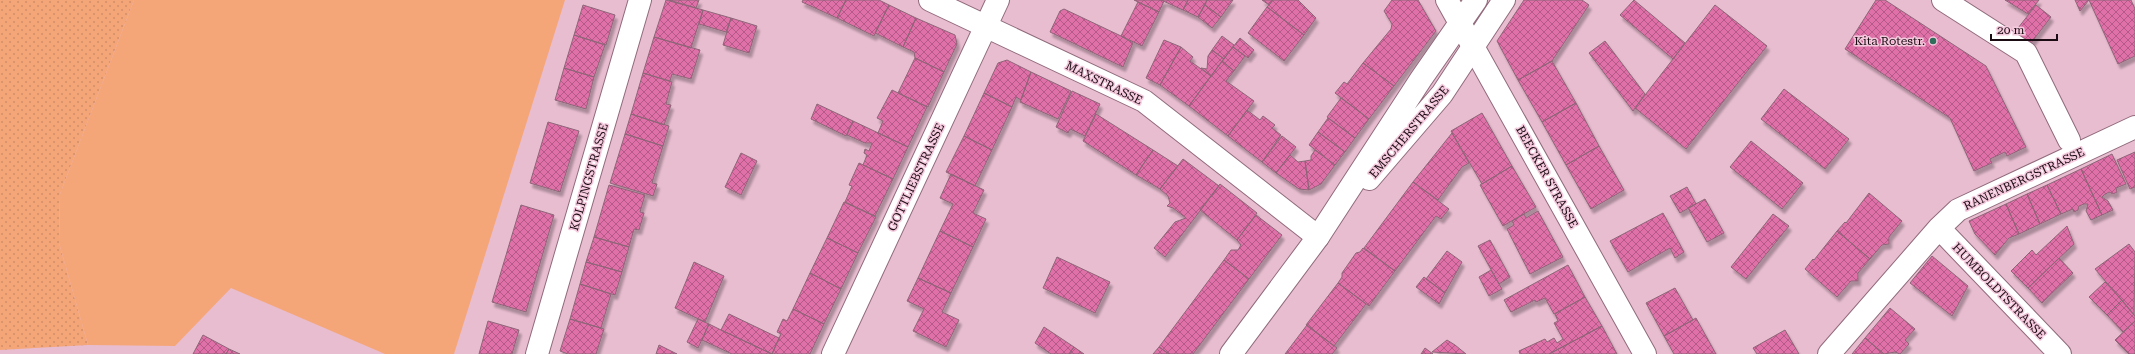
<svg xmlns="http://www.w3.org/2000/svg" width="2135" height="354" viewBox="0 0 2135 354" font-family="'Roboto Serif',serif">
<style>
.grass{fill:url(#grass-dots)}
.garden{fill:#f5a679}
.building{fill:url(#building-cross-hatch);stroke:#8c6677;filter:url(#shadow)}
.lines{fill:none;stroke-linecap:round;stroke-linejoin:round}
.minor-casing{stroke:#916a7c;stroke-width:24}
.tertiary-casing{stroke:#916a7c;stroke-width:24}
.minor{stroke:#fff;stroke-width:22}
.tertiary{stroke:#fff;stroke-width:22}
.poi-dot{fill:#306d5a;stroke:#f5c9dd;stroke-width:1.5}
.labels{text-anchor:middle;stroke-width:3;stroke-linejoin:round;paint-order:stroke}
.poi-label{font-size:12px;fill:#1b0c13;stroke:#f5c9dd;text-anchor:end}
.street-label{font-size:12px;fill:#1b0c13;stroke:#f5c9dd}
</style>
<defs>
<pattern id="grass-dots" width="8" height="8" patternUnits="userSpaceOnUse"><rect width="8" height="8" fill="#f5a679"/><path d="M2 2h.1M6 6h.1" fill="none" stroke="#d18e68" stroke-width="1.8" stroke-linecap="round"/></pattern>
<pattern id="building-cross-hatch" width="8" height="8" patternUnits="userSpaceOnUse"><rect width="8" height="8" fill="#df6fa8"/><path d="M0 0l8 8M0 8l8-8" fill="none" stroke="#b45a88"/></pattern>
<filter id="shadow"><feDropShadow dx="2.5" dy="4.5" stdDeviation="1" flood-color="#0004"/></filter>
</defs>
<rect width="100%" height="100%" fill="#e8bdd0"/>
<path class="grass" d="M0,0H134L60,194L59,243L88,345L0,350Z"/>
<path class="garden" d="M134,0H565L454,354H385L231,288L175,346L88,345L59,243L60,194Z"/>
<path class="building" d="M666,0L703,10L691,48L654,37Z
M669,0H699L696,8Z
M803,0H846L837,18L802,2Z
M846,0H879L889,5L874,36L837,18Z
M1134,0H1161L1164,1L1159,12Z
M1161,0H1188L1183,10Z
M1188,0H1207L1198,17L1183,10Z
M1207,0H1233L1221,17L1205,5Z
M1262,0H1273L1269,5Z
M1273,0H1298L1316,18L1304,35L1267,7Z
M1392,0H1418L1436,31L1394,86L1363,63L1391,29L1392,24L1384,11Z
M1524,0H1582L1589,5L1552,61L1518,80L1497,41Z
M1634,0L1685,43L1673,59L1620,15Z
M1876,0H1885L1986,66L2026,147L2007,156L2005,152L1990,159L1992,163L1974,171L1950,118L1845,49Z
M2005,0H2039L2028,14Z
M2075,0H2089L2080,11Z
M2089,0H2131L2135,9V56L2118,64Z
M1138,2L1159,12L1142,46L1121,36Z
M583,5L615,15L606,45L574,35Z
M889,5L916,18L903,47L875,33Z
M1205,5L1221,17L1212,28L1198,17Z
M1715,5L1767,46L1686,149L1635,108Z
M2036,5L2051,17L2028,47L2011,37Z
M1267,7L1304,35L1284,61L1248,33Z
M1064,9L1121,36L1133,43L1123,67L1050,32L1060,11Z
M703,10L731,18L726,32L699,24Z
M731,18L757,26L749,53L723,45Z
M916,18L955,35L957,44L944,72L915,58L914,52L903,47Z
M574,35L605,45L594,77L564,68Z
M1222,36L1234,45L1224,59L1212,50Z
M654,37L700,50L691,79L672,74L670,81L643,73Z
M1240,38L1254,50L1248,58L1233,47Z
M1164,40L1181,47L1160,85L1146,78Z
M1605,41L1645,94L1633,111L1589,53Z
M1181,47L1193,57L1190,61L1211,76L1189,106L1160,85Z
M1233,47L1245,56L1234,71L1222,61Z
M1212,50L1224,59L1211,76L1201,68L1207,69L1208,56Z
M915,58L944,72L928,107L898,93Z
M1007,60L1031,72L1021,100L1016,97L1012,107L984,93L998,63Z
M1222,61L1234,71L1226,81L1254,101L1228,136L1189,106Z
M1552,61L1576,103L1542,122L1518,80Z
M1363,63L1394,86L1369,119L1335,93L1344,82L1347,84Z
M564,68L594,77L586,109L555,100Z
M1031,72L1071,91L1058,119L1020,102Z
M643,73L672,82L666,104L671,105L664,125L631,114Z
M1784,89L1849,139L1825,169L1761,119Z
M892,90L927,107L908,147L878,133L883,121L877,118Z
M1072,91L1100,104L1085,136L1070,129L1068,133L1056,127Z
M984,93L1012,107L992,150L964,136Z
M1341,98L1369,119L1355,138L1327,117Z
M1576,103L1599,146L1566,165L1542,122Z
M817,104L853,121L846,136L811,119Z
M1247,110L1260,120L1263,116L1275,125L1272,128L1281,135L1262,162L1228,136Z
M1482,113L1512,166L1482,184L1451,131Z
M631,114L669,126L663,146L625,134Z
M1096,114L1153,150L1136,175L1083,141Z
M1328,118L1355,138L1345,152L1318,132Z
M853,121L908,147L893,179L863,165L867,155L864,153L865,149L869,151L872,143H865L847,135Z
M548,122L579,131L560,192L530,183Z
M1318,132L1345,152L1335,165L1309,145Z
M1452,133L1469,163L1462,167L1438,200L1413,182Z
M625,134L663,146L652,183L657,184L653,196L610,183Z
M964,136L992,150L975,186L946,172Z
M1282,136L1296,147L1276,173L1262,162Z
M1751,141L1803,183L1782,209L1730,167Z
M1599,146L1624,190L1591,209L1566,165Z
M1153,150L1178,166L1160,189L1136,175Z
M1315,150L1335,165L1321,184L1309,190L1305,161L1311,160V156Z
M2135,152V187L2130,189L2117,160Z
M741,153L757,161L741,195L725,187Z
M2112,154L2126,184L2116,188L2117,192L2113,194L2109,192L2104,195L2102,197L2108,201L2113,210L2102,215L2081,169Z
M1290,155L1298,162L1305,161L1309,190L1299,189L1276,173Z
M1183,159L1219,186L1165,257L1154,248L1175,222L1186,218L1173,208L1167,206L1170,203L1168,196L1160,189Z
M859,163L893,179L875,216L845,202L852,186L849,185Z
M1512,166L1536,207L1503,226L1480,185Z
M2081,169L2102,215L2091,220L2086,211L2088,204H2084L2079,206L2078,210L2074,212L2073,209L2061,214L2047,185Z
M951,174L984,190L973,213L986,219L973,247L940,231L953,204L940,198Z
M1413,182L1449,209L1441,219L1436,216L1395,271L1364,248Z
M1220,184L1257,213L1237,240L1200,210Z
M609,185L645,195L640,212L644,213L639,230L634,229L629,247L594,237Z
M2047,185L2061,214L2040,224L2027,194Z
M1687,187L1696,204L1680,213L1670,196Z
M1869,193L1902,221L1889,237V244L1882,245L1870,259L1837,231L1845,222L1846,223Z
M2027,194L2040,224L2019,234L2006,204Z
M1705,199L1724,233L1707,242L1688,208Z
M844,202L876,217L858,253L827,238Z
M2006,204L2019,234L2009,238L1995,255L1975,234L1969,221Z
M521,205L554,215L526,312L492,302Z
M1538,211L1563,257L1530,274L1507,229L1514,225L1512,221L1524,214L1526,218Z
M1663,213L1684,252L1675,258L1670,248L1628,272L1610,241Z
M1773,214L1789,226L1746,279L1731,267Z
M1256,215L1282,235L1249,279L1224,260L1231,250H1238L1241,245L1237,240Z
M2067,226L2074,244L2028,288L2011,271L2032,250L2036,255Z
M940,231L973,247L951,293L918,278Z
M1837,231L1870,259L1858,273V281H1851L1837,297L1805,269L1813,259L1814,260Z
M594,237L629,247L622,272L586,262Z
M827,238L858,253L841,289L810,273Z
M1490,240L1510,277L1499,284L1478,246Z
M2129,244L2135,252L2134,315L2095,269Z
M1363,248L1395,271L1369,306L1338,283L1342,277V273L1356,253L1360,252Z
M1447,251L1462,262L1445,293L1426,279Z
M1932,256L1968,286L1952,316L1910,283Z
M1057,257L1110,282L1095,313L1043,288Z
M2059,258L2073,273L2042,303L2028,288Z
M1224,260L1249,279L1193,354H1169L1159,347Z
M586,262L622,272L615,295L580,284Z
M694,262L724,276L705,322L675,308Z
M1568,265L1585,297L1554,314L1545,298L1536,302L1535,300L1511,312L1504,300Z
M1491,270L1502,289L1489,296L1479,277Z
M810,273L841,289L824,324L793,309Z
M1424,277L1445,293L1439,304L1416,287Z
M918,278L951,293L942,312L959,320L946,347L913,331L924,309L907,301Z
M2105,282L2122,300L2107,315L2089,297Z
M1338,283L1366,304L1334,346L1306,325Z
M580,284L611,294L601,328L570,319Z
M1675,288L1693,320L1664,336L1646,303Z
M1585,297L1602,326L1549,354H1520L1519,351L1545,339L1547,342L1554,338L1557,343L1563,339L1554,323L1558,321L1555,314Z
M2122,300L2135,316V321L2123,332L2107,315Z
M1890,308L1915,329L1905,340L1909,344L1900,354L1895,352L1884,354L1865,338Z
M793,309L824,324L810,354H772L781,334L777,332L783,319L787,321Z
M729,314L779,338L772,354L721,330Z
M1696,318L1716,354H1674L1664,336Z
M570,319L604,329L596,354H568L560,351Z
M698,319L709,324L698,348L687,342Z
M488,321L519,330L512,354H479Z
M2135,321V354H2129L2115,340Z
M709,324L721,330L772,354H732L702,340Z
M1307,325L1337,348L1332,354H1285Z
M1602,326L1617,354H1549Z
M1044,327L1074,347L1069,354H1051L1035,343Z
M1785,330L1799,354H1757L1753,348Z
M203,335L229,349L226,354H193Z
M1865,338L1884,354H1852Z
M1447,340L1455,345L1466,354L1432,352Z
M659,345L677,354H656Z
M1074,347L1084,354H1069Z
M1159,347L1169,354H1153Z
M1425,348L1433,354H1421Z
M229,349L240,354H226Z"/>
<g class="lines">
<g class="minor-casing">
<path id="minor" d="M930,0L1144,101L1318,237
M1447,0L1645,354
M1943,0L2026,53L2069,140
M1939,228L2060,354
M537,354L640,0
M833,354L998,0
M1829,354L1939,228L1958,210L2135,127"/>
</g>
<g class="tertiary-casing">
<path id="tertiary" d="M1369,179L1442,94L1504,0
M1231,354L1318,237L1421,79L1476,0"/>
</g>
<use href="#minor" class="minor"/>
<use href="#tertiary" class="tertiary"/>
</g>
<circle class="poi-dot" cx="1933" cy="41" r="4"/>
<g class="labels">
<g class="poi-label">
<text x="1925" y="45">Kita Rotestr.</text>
</g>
<g class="street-label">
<text transform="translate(1104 83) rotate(26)" y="4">MAXSTRASSE</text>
<text transform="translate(1409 132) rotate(-50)" y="4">EMSCHERSTRASSE</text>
<text transform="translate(589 177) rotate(-74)" y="4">KOLPINGSTRASSE</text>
<text transform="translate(916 177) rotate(-65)" y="4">GOTTLIEBSTRASSE</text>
<text transform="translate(1547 177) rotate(61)" y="4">BEECKER STRASSE</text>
<text transform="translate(2024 179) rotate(-25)" y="4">RANENBERGSTRASSE</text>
<text transform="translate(1999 291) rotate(46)" y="4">HUMBOLDTSTRASSE</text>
</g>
</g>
<path d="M1991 34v6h66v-6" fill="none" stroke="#1b0c13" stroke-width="2"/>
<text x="1997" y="34" font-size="12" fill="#1b0c13" stroke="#f5c9dd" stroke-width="3" paint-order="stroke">20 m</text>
</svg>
